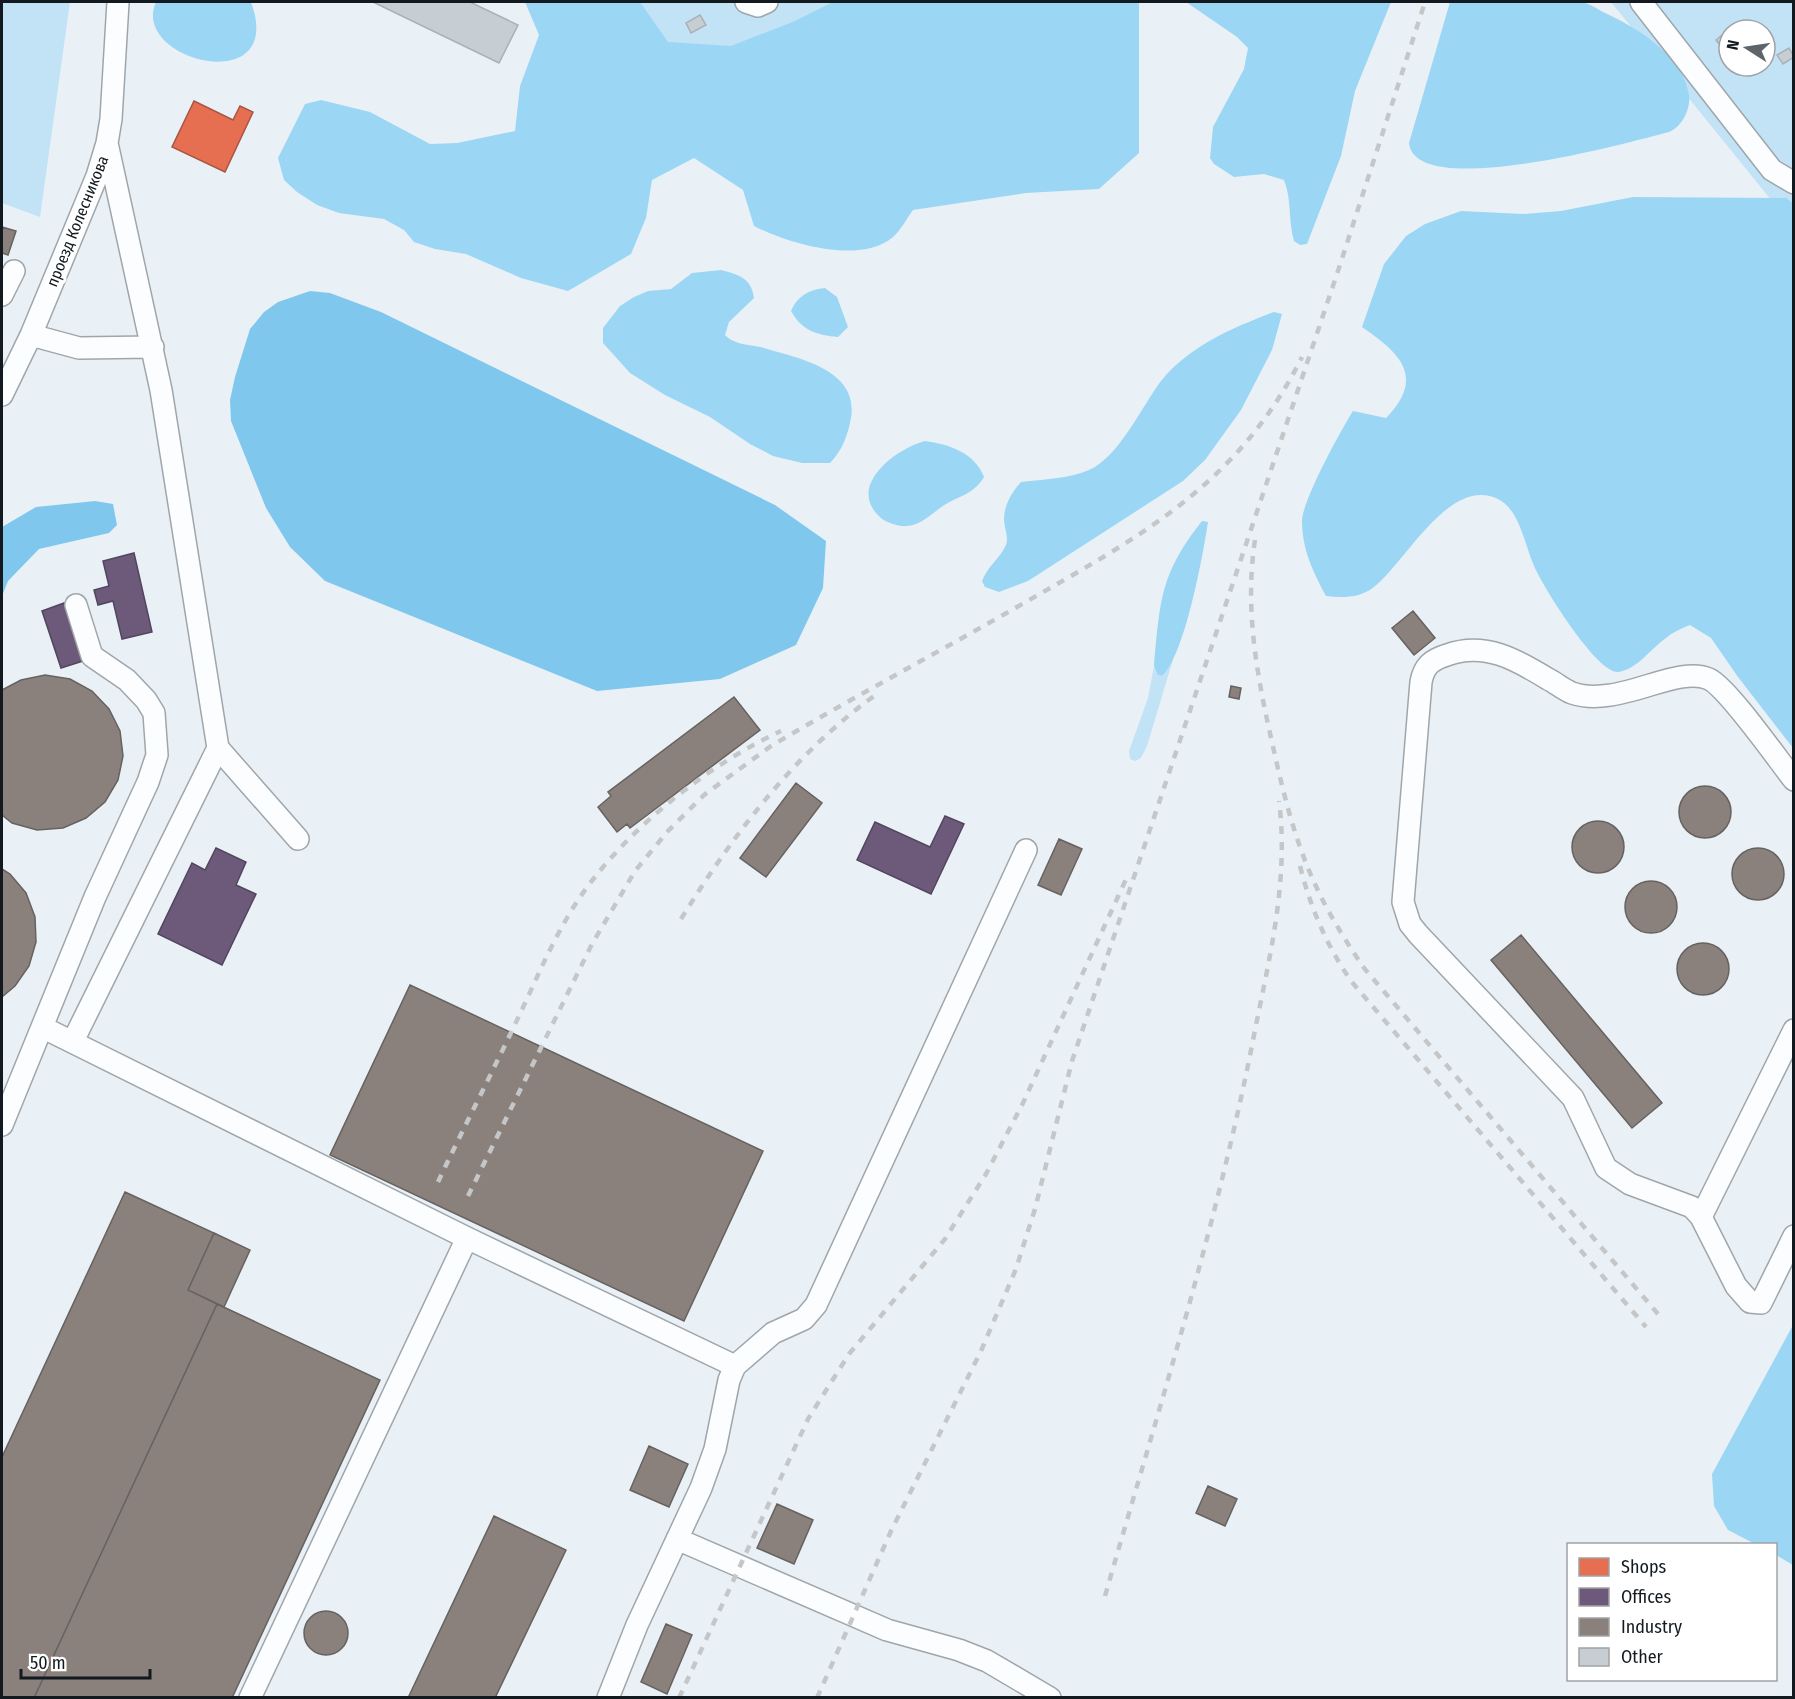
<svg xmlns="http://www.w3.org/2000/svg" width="1795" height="1699" viewBox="0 0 1795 1699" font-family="'Fira Sans Condensed',sans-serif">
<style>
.green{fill:#c2e2f6;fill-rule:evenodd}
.forest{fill:#9cd6f5}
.water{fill:#80c7ee}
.shops{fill:#e76f51;stroke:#a75642;stroke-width:1.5}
.offices{fill:#6d597a;stroke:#52465f;stroke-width:1.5}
.industry{fill:#8a817c;stroke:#666260;stroke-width:1.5}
.building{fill:#c6ced3;stroke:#aab1b6;stroke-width:1.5}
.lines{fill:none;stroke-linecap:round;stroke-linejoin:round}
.minor-casing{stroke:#9fa6ab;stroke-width:24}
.minor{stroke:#fcfdfe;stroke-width:21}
.rail{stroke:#c4c6c7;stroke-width:4.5;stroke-dasharray:8 8;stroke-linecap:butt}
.labels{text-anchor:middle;stroke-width:6;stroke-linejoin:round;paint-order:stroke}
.street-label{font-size:16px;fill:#121a1f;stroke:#fff}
</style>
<rect width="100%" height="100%" fill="#eaf1f6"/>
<path class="green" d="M2,2H70L40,217L2,203Z
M614,2H870L674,100Z
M1611,2H1793V227ZM1729,30H1765V66H1729Z
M1178,643L1147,746L1141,758L1135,761L1130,759L1129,751L1148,698L1154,666L1156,673L1162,676Z"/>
<path class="forest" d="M156,2H251C287,100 129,61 156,2Z
M525,2H640L668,42L731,46L795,21L833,2H1139V153L1099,189L1026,193L913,210C907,218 901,230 893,237C860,265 789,244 754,226L743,190L694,158L652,180L646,218L631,254L568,291L521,278L466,254L435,249L414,242L404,230L384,219L339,213L317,205L297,192L284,180L278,158L305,104L321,100L370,112L430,144L457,143L515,131L520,86L539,35Z
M1186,2H1391L1355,91L1341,156L1307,244L1300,245L1294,241C1288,221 1292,200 1284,180L1264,174L1234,177L1214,164L1210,158L1213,127L1244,69L1248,48L1237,37Z
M1450,2C1492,1 1536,0 1578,2C1587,2 1596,8 1603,12C1636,27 1683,55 1689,95C1691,109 1682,127 1669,132C1631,142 1415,202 1409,143Z
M1633,197L1786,198L1793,203V748L1738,677L1711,638L1690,625C1682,628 1673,632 1666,638C1650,649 1639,668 1619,672C1598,675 1546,591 1537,572C1525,550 1521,508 1496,498C1448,478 1405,563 1374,587C1360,598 1343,598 1326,596C1313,572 1302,549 1302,521C1302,501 1341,430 1353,411L1386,418C1426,377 1400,353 1362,327L1384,264L1406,236L1425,224L1461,211L1523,214L1561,211Z
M721,270C740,275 751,278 754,298L729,322L725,335C736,346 750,344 764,348C801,359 859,370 851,418C848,435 842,451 830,463H802L773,456L750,444L710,417L665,395L630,373L603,343V328L620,306L634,297L648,291L671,289L692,273Z
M825,288L837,297L848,327L838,337C817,335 802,331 791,311C797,296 810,289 825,288Z
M1274,312L1282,314L1272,350L1241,410L1205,460L1183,481L1028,581L999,592L985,587L982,581C988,566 999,559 1005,547C1010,538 1004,529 1004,519C1004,505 1012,492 1021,482C1044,479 1068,479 1089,470C1119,457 1142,406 1161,381C1189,346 1234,327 1274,312Z
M925,441C949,444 975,453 984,477C973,495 960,495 943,506C932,513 922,525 907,526C900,527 887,523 881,518C845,487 895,449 925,441Z
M1202,521L1208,522C1203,555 1185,655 1162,676L1157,674L1154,666C1160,601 1160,574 1202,521Z
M1793,1325V1565L1776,1555V1544H1755L1728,1530L1714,1506L1712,1474Z"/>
<path class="water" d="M310,291L330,293L381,312L775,505L826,541L823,588L796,645L720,679L597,691L325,581L290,547L266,508L231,421L230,400L235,377L250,329L264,312L278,302Z
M95,501L113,504L117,525L109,533L39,549L8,581L2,596V527L36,507Z"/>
<path class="shops" d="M194,101L233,120L240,106L253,112L225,172L172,147Z"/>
<path class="offices" d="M134,553L152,632L122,639L113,601L98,605L94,590L109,586L103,561Z
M64,603L83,661L61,668L42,611Z
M945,816L964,824L931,894L857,860L875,822L930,847Z
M216,848L246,862L236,885L256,894L222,965L158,934L192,863L205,870Z"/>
<path class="industry" d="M2,227L16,231L8,255L2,253Z
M1413,611L1435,638L1414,655L1392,628Z
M45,675L70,679L92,691L109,709L120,731L123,756L118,780L105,802L86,818L63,828L37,830L12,823L2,815V690L21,680Z
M1231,686L1241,688L1239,699L1229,697Z
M734,697L760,730L630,828L627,824L617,832L598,807L611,796L608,792Z
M796,783L822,803L766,877L740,858Z
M1679 812a26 26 0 1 1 52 0a26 26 0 1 1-52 0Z
M1679 812a26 26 0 1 1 52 0a26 26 0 1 1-52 0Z
M1572 847a26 26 0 1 1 52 0a26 26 0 1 1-52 0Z
M1059,839L1082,849L1061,895L1038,885Z
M1732 874a26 26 0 1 1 52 0a26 26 0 1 1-52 0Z
M1732 874a26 26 0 1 1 52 0a26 26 0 1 1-52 0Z
M2,869L10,874L26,893L35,917L36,942L29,966L15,986L2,997Z
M1625 907a26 26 0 1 1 52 0a26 26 0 1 1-52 0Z
M1521,935L1662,1103L1632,1128L1491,960Z
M1677 969a26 26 0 1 1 52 0a26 26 0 1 1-52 0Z
M1677 969a26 26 0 1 1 52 0a26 26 0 1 1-52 0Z
M410,985L763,1151L684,1321L330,1155Z
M125,1192L214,1233L188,1290L217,1304L34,1698H2V1457Z
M214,1233L250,1250L224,1307L188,1290Z
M217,1304L380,1380L232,1698H34Z
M649,1446L688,1464L669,1507L630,1490Z
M1208,1486L1237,1499L1225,1526L1196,1513Z
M777,1504L813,1520L794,1564L757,1548Z
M494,1516L566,1550L495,1698H408Z
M304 1633a22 22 0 1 1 44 0a22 22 0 1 1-44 0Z
M666,1624L692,1635L667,1694L641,1682Z"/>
<path class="building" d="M373,2H470L518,25L499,63Z
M700,15L706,25L691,33L686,23Z
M1733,26L1736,30H1729V56L1716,40Z
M1789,48L1794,57L1783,64L1777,55Z"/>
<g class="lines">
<g class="minor-casing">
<path id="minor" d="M746,2L758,6L767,2
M1641,2L1772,170L1794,183
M107,143L161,390L218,748L298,839
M2,295L14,271
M31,335L79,348L153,347
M2,395L31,335L97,176L107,143L111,119L118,2
M1794,780C1778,760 1728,688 1709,679C1677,664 1617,709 1572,693C1564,690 1556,683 1548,679C1517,660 1485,641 1447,655C1431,660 1424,666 1421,682L1403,902L1410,924L1418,934L1573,1098L1606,1168L1630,1184L1692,1207L1701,1217L1736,1286L1750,1302L1761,1303L1794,1236
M42,1027L467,1238L735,1366
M73,1041L218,748
M2,1125L95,897L148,782L157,755L154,713L146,700L127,680L92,656L76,605
M1701,1217L1794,1030
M677,1539L887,1630L959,1650L987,1661L1050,1698
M250,1698L467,1238
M608,1698L637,1625L701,1488L715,1449L729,1380L735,1366L773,1333L804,1319L816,1305L1026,850"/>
</g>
<use href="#minor" class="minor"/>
<path class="rail" d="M1255,540C1244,612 1258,681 1274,751C1284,796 1295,840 1314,882C1328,913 1345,940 1364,968L1658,1314
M1300,866C1311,909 1326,944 1351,981L1646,1327
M681,919C733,835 793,755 874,696
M438,1182C464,1127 492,1073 518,1018C539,974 558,926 588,886C635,823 710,764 781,731
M468,1196L592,944L635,871L668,831L704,795L771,746C852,698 935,654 1017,607C1137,538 1237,487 1302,357
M1105,1596C1159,1408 1218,1222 1255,1030C1270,955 1289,879 1279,801
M679,1698L808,1419L849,1354L945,1239L986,1174L1023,1103L1128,875
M817,1698L891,1531L981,1351L1016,1269L1035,1209L1072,1061L1337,274L1425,2"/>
</g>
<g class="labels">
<g class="street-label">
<text transform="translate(77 221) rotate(-68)" y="6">проезд Колесникова</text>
</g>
</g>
<rect width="1795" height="1699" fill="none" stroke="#121a1f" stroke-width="6"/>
<rect x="1567" y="1543" width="210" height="138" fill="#ffffff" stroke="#a0a3a5" stroke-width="1.5"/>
<rect x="1579" y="1558" width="30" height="18" fill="#e76f51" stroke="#a0a3a5" stroke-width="1.5"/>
<text x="1621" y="1573" font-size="18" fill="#121a1f">Shops</text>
<rect x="1579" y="1588" width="30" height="18" fill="#6d597a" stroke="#a0a3a5" stroke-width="1.5"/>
<text x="1621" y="1603" font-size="18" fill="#121a1f">Offices</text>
<rect x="1579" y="1618" width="30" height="18" fill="#8a817c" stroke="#a0a3a5" stroke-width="1.5"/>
<text x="1621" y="1633" font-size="18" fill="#121a1f">Industry</text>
<rect x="1579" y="1648" width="30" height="18" fill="#c6ced3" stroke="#a0a3a5" stroke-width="1.5"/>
<text x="1621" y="1663" font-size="18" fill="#121a1f">Other</text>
<g transform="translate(1747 48) rotate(282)"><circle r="28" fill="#ffffff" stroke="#a0a3a5" stroke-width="1.5"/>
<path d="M0-4.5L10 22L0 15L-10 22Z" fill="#5e656a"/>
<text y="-9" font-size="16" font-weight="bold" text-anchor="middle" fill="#121a1f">N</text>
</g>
<path d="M21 1669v9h129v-9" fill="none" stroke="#121a1f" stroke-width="3"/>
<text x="30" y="1669" font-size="18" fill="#121a1f" stroke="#ffffff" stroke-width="4.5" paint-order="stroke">50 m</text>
</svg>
